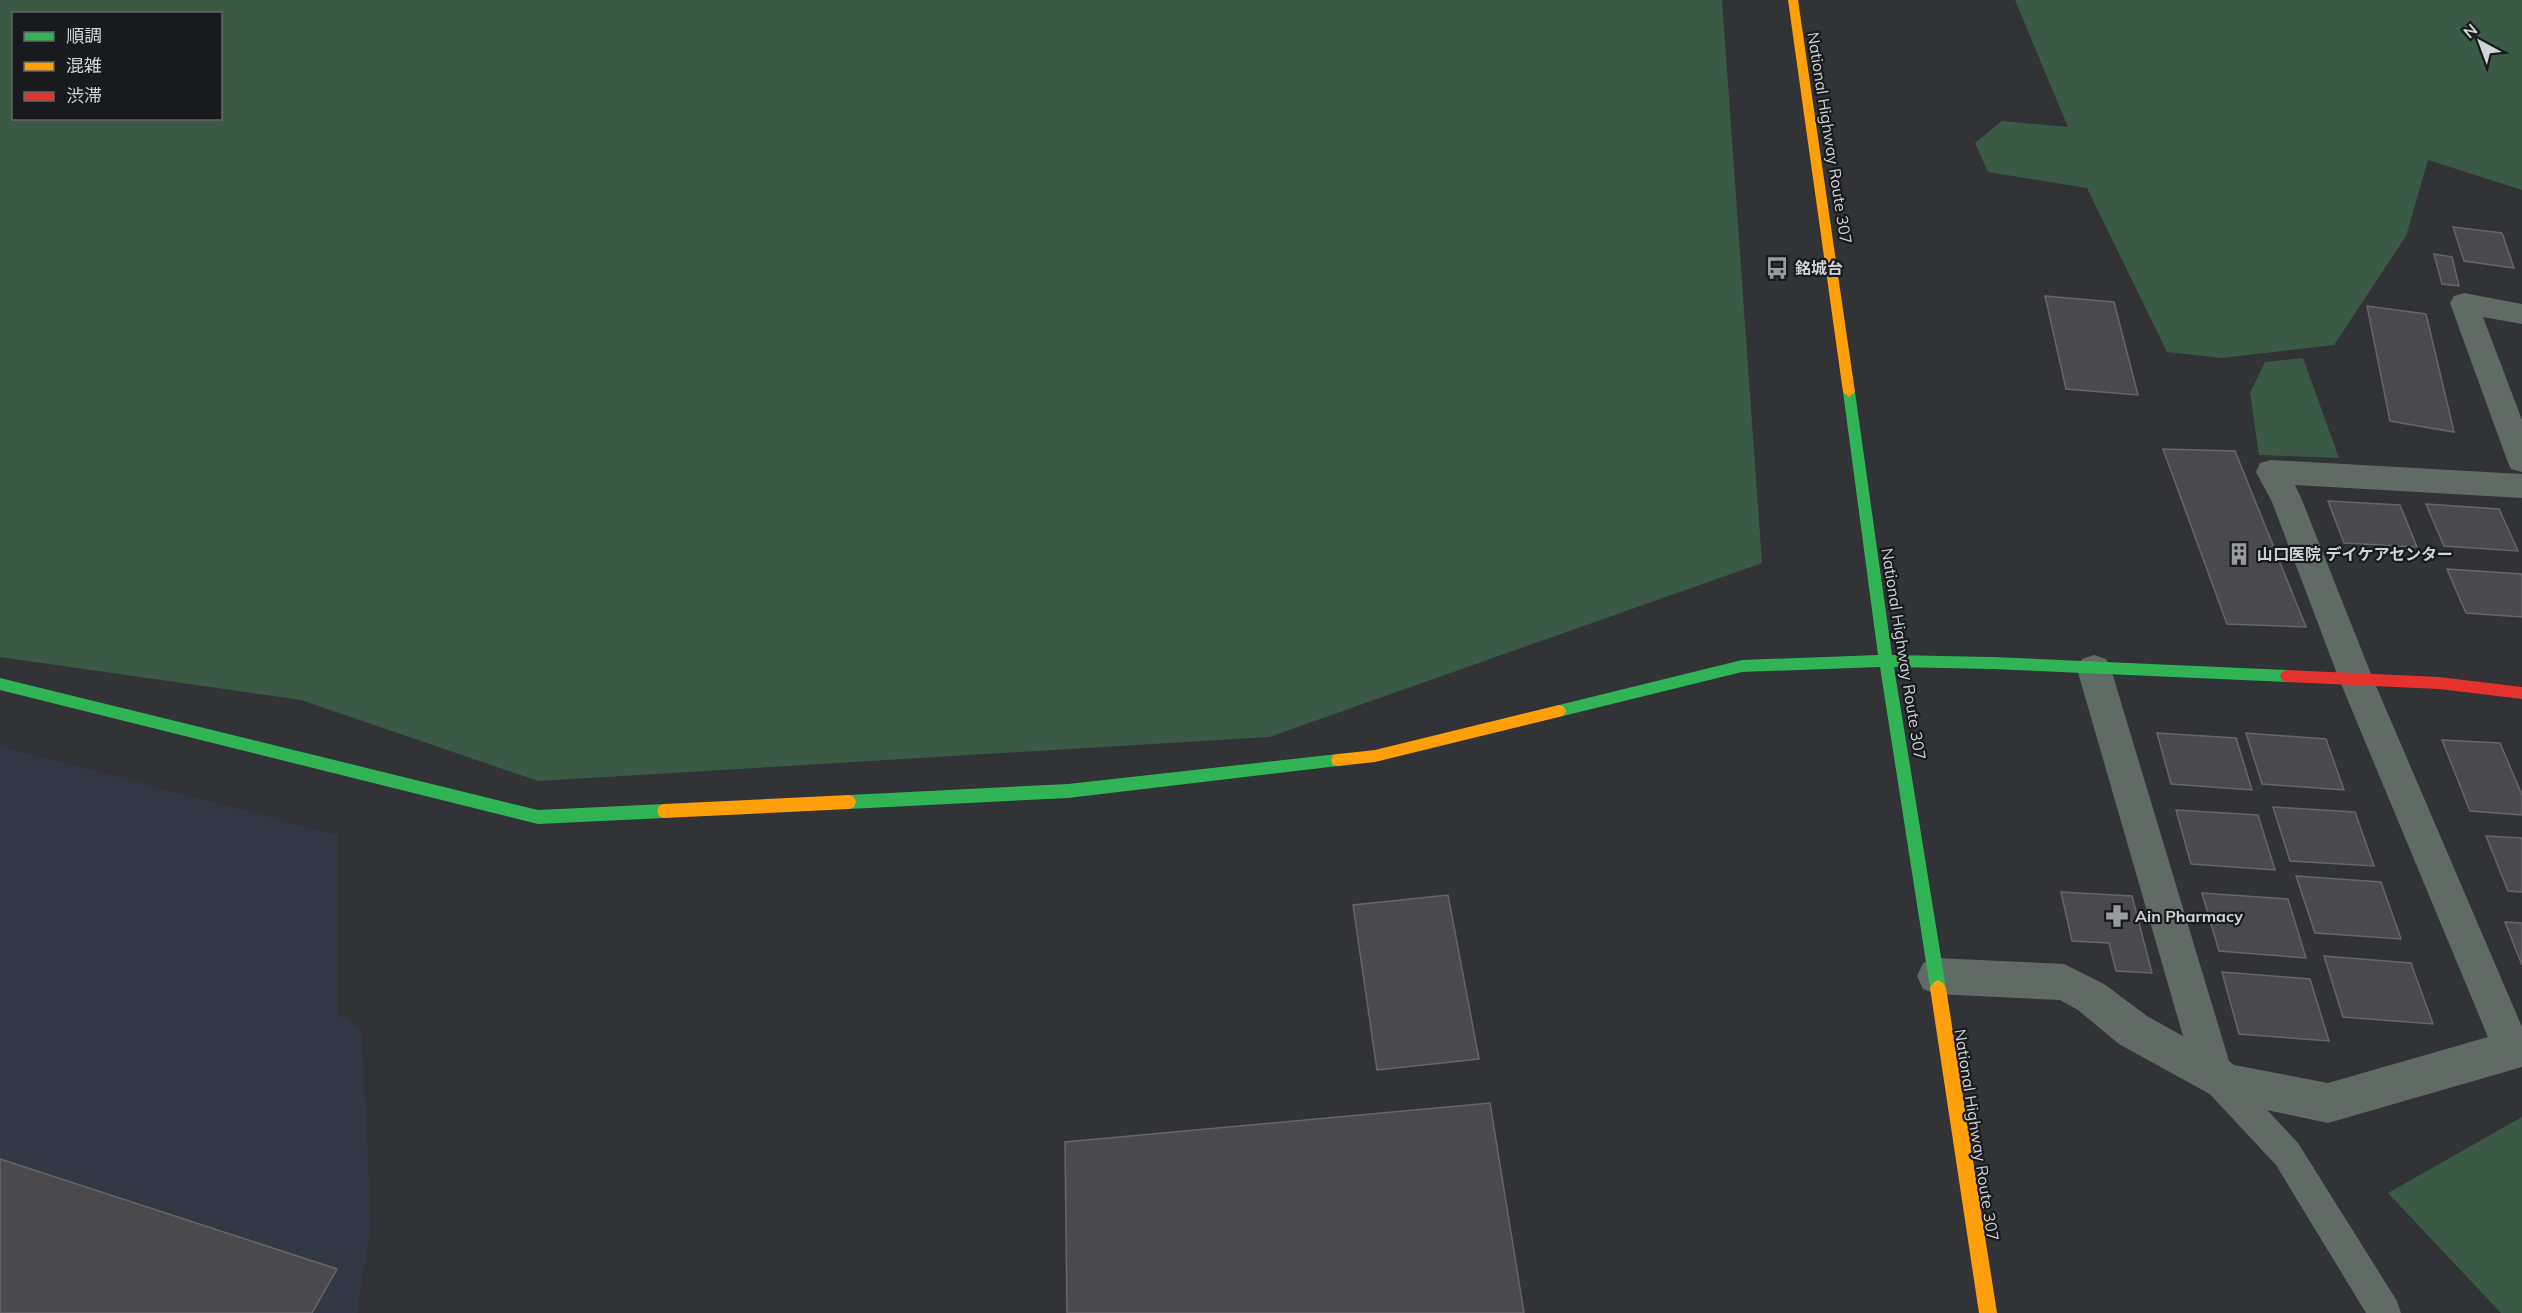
<svg xmlns="http://www.w3.org/2000/svg" width="2522" height="1313" viewBox="0 0 2522 1313" font-family="Mulish,'Noto Sans JP',sans-serif">
<style>
.built{fill:#323944}
.green{fill:#3b5a46;fill-rule:evenodd}
.building{fill:#4a4a4c;stroke:#656669;stroke-width:1.5}
.lines{fill:none;stroke-linecap:round;stroke-linejoin:round}
.lane{fill:#616b66;fill-rule:evenodd}
.street{fill:#616b66;fill-rule:evenodd}
.fast{fill:#30b455;fill-rule:evenodd}
.slow{fill:#ff9f0a;fill-rule:evenodd}
.jam{fill:#e5322d;fill-rule:evenodd}
.labels{text-anchor:middle;stroke-width:4.5;stroke-linejoin:round;paint-order:stroke}
.street-label{font-size:16px;fill:#d0d3d7;stroke:#181a1d}
.poi-label{font-size:16px;font-weight:bold;fill:#d0d3d7;stroke:#181a1d;text-anchor:start}
</style>
<rect width="100%" height="100%" fill="#313336"/>
<path class="built" d="M0,746L338,835L337,1013L362,1031L371,1223L357,1313H0Z"/>
<path class="green" d="M0,0H1722L1762,563L1269,737L538,781L301,700L0,657ZM14,14H220V118H14Z
M2015,0H2522V190L2428,160L2406,236L2334,345L2222,358L2167,352L2087,188L1988,172L1975,143L2002,121L2068,127Z
M2303,358L2339,458L2259,455L2250,393L2265,362Z
M2522,1117V1313H2501L2388,1193Z"/>
<path class="building" d="M2453,227L2502,233L2514,268L2464,261Z
M2434,254L2452,257L2459,286L2442,284Z
M2045,296L2114,302L2138,395L2066,389Z
M2367,306L2426,314L2454,432L2390,421Z
M2163,449L2235,451L2306,627L2227,624Z
M2328,501L2400,505L2417,547L2344,543Z
M2426,504L2499,509L2518,551L2444,546Z
M2447,569L2522,574V617L2466,613Z
M2157,733L2236,738L2252,790L2171,784Z
M2246,733L2326,739L2344,790L2262,784Z
M2442,740L2500,743L2522,795V815L2470,811Z
M2273,807L2355,812L2374,866L2290,861Z
M2176,810L2258,815L2275,870L2191,864Z
M2486,836L2522,838V892L2508,891Z
M2296,876L2381,882L2401,939L2315,933Z
M2061,892L2132,896L2152,973L2116,971L2109,943L2072,941Z
M2202,893L2288,899L2306,958L2219,951Z
M1448,895L1479,1059L1377,1070L1353,905Z
M2505,922L2522,923V965Z
M2324,956L2411,963L2433,1024L2343,1017Z
M2222,972L2310,979L2329,1041L2239,1034Z
M1490,1103L1524,1313H1067L1065,1142Z
M0,1159L337,1269L312,1313H0Z"/>
<g class="lines">
<path class="lane" d="M2217,1064L2228,1068L2298,1143L2397,1301L2401,1313H2366L2276,1165L2206,1090L2202,1079L2206,1068Z"/>
<path class="street" d="M2464,293L2522,304V324L2483,317L2522,420V472L2511,469L2507,460L2450,303L2454,296Z
M2271,460L2522,474V498L2295,485L2302,500L2373,679L2522,1027V1067L2328,1123L2229,1102L2215,1097L2119,1044L2078,1010L2060,1000L1936,994L1923,989L1917,976L1923,963L1936,958L2064,964L2104,984L2147,1016L2183,1036L2077,669L2082,659L2094,655L2106,659L2111,669L2229,1061L2234,1065L2328,1083L2488,1037L2339,679L2272,502L2256,472L2260,463Z"/>
<path class="fast" d="M1849,387L1855,392L1892,655L1992,657L2287,670L2292,672L2294,676L2292,680L2287,682L1992,669L1894,667L1946,988L1943,993L1938,996L1933,993L1930,988L1880,667L1742,672L1559,717L1554,715L1552,711L1554,707L1559,705L1742,660L1878,655L1843,392Z
M0,678L538,810L664,804L669,806L671,811L669,816L664,818L538,824L0,690Z
M1338,754L1343,755L1345,760L1343,765L1338,766L1068,798L849,809L844,807L842,802L844,797L849,795L1068,784Z"/>
<path class="slow" d="M1788,0H1798L1855,392L1849,397L1843,392Z
M1559,705L1564,707L1566,711L1564,715L1559,717L1375,762L1338,766L1333,765L1331,760L1333,755L1338,754L1375,750Z
M849,795L854,797L856,802L854,807L849,809L664,818L659,816L657,811L659,806L664,804Z
M1938,980L1943,983L1946,988L1997,1313H1979L1930,988L1933,983Z"/>
<path class="jam" d="M2287,670L2439,677L2522,687V699L2439,689L2287,682L2282,680L2280,676L2282,672Z"/>
</g>
<defs>
<g id="bus-bare" transform="scale(1.8)"><path d="M-5-6H5V4H4V6H2V4H-2V6H-4V4H-5ZM-3.5-4V0h7V-4ZM-3.5 1.2v1.5H-2V1.2ZM2 1.2v1.5H3.5V1.2Z" fill="#989b9f" stroke="#181a1d" stroke-width="2.5" paint-order="stroke"/></g>
<g id="building-bare" transform="scale(1.8)"><path d="M-4-6H4V6H1V3H-1V6H-4ZM-2.5-4.3h1.7v1.8h-1.7ZM.8-4.3h1.7v1.8H.8ZM-2.5-1h1.7V.8h-1.7ZM.8-1h1.7V.8H.8Z" fill="#989b9f" stroke="#181a1d" stroke-width="2.5" paint-order="stroke"/></g>
<g id="pharmacy-bare" transform="scale(1.8)"><path d="M-2-6h4v4h4v4h-4v4h-4v-4h-4v-4h4Z" fill="#989b9f" stroke="#181a1d" stroke-width="2.5" paint-order="stroke"/></g>
</defs>
<g fill-rule="evenodd">
<use href="#bus-bare" x="1777" y="268"/>
<use href="#building-bare" x="2239" y="554"/>
<use href="#pharmacy-bare" x="2117" y="916"/>
</g>
<g class="labels">
<g class="street-label">
<text transform="translate(1830 138) rotate(81)" y="6">National Highway Route 307</text>
<text transform="translate(1904 654) rotate(81)" y="6">National Highway Route 307</text>
<text transform="translate(1977 1135) rotate(81)" y="6">National Highway Route 307</text>
</g>
<g class="poi-label">
<text x="1795" y="274">銘城台</text>
<text x="2257" y="560">山口医院 デイケアセンター</text>
<text x="2135" y="922">Ain Pharmacy</text>
</g>
</g>
<rect x="12" y="12" width="210" height="108" fill="#181a1d" stroke="#626467" stroke-width="1.5"/>
<rect x="24" y="32" width="30" height="9" fill="#30b455" stroke="#626467" stroke-width="1.5"/>
<text x="66" y="42" font-size="18" fill="#d0d3d7">順調</text>
<rect x="24" y="62" width="30" height="9" fill="#ff9f0a" stroke="#626467" stroke-width="1.5"/>
<text x="66" y="72" font-size="18" fill="#d0d3d7">混雑</text>
<rect x="24" y="92" width="30" height="9" fill="#e5322d" stroke="#626467" stroke-width="1.5"/>
<text x="66" y="102" font-size="18" fill="#d0d3d7">渋滞</text>
<g transform="translate(2480 42) rotate(319)" stroke="#181a1d" stroke-width="4.5" paint-order="stroke">
<path d="M0-4.5L10 22L0 15L-10 22Z" fill="#d0d3d7"/>
<text y="-9" font-size="16" font-weight="bold" text-anchor="middle" fill="#d0d3d7">N</text>
</g>
</svg>
